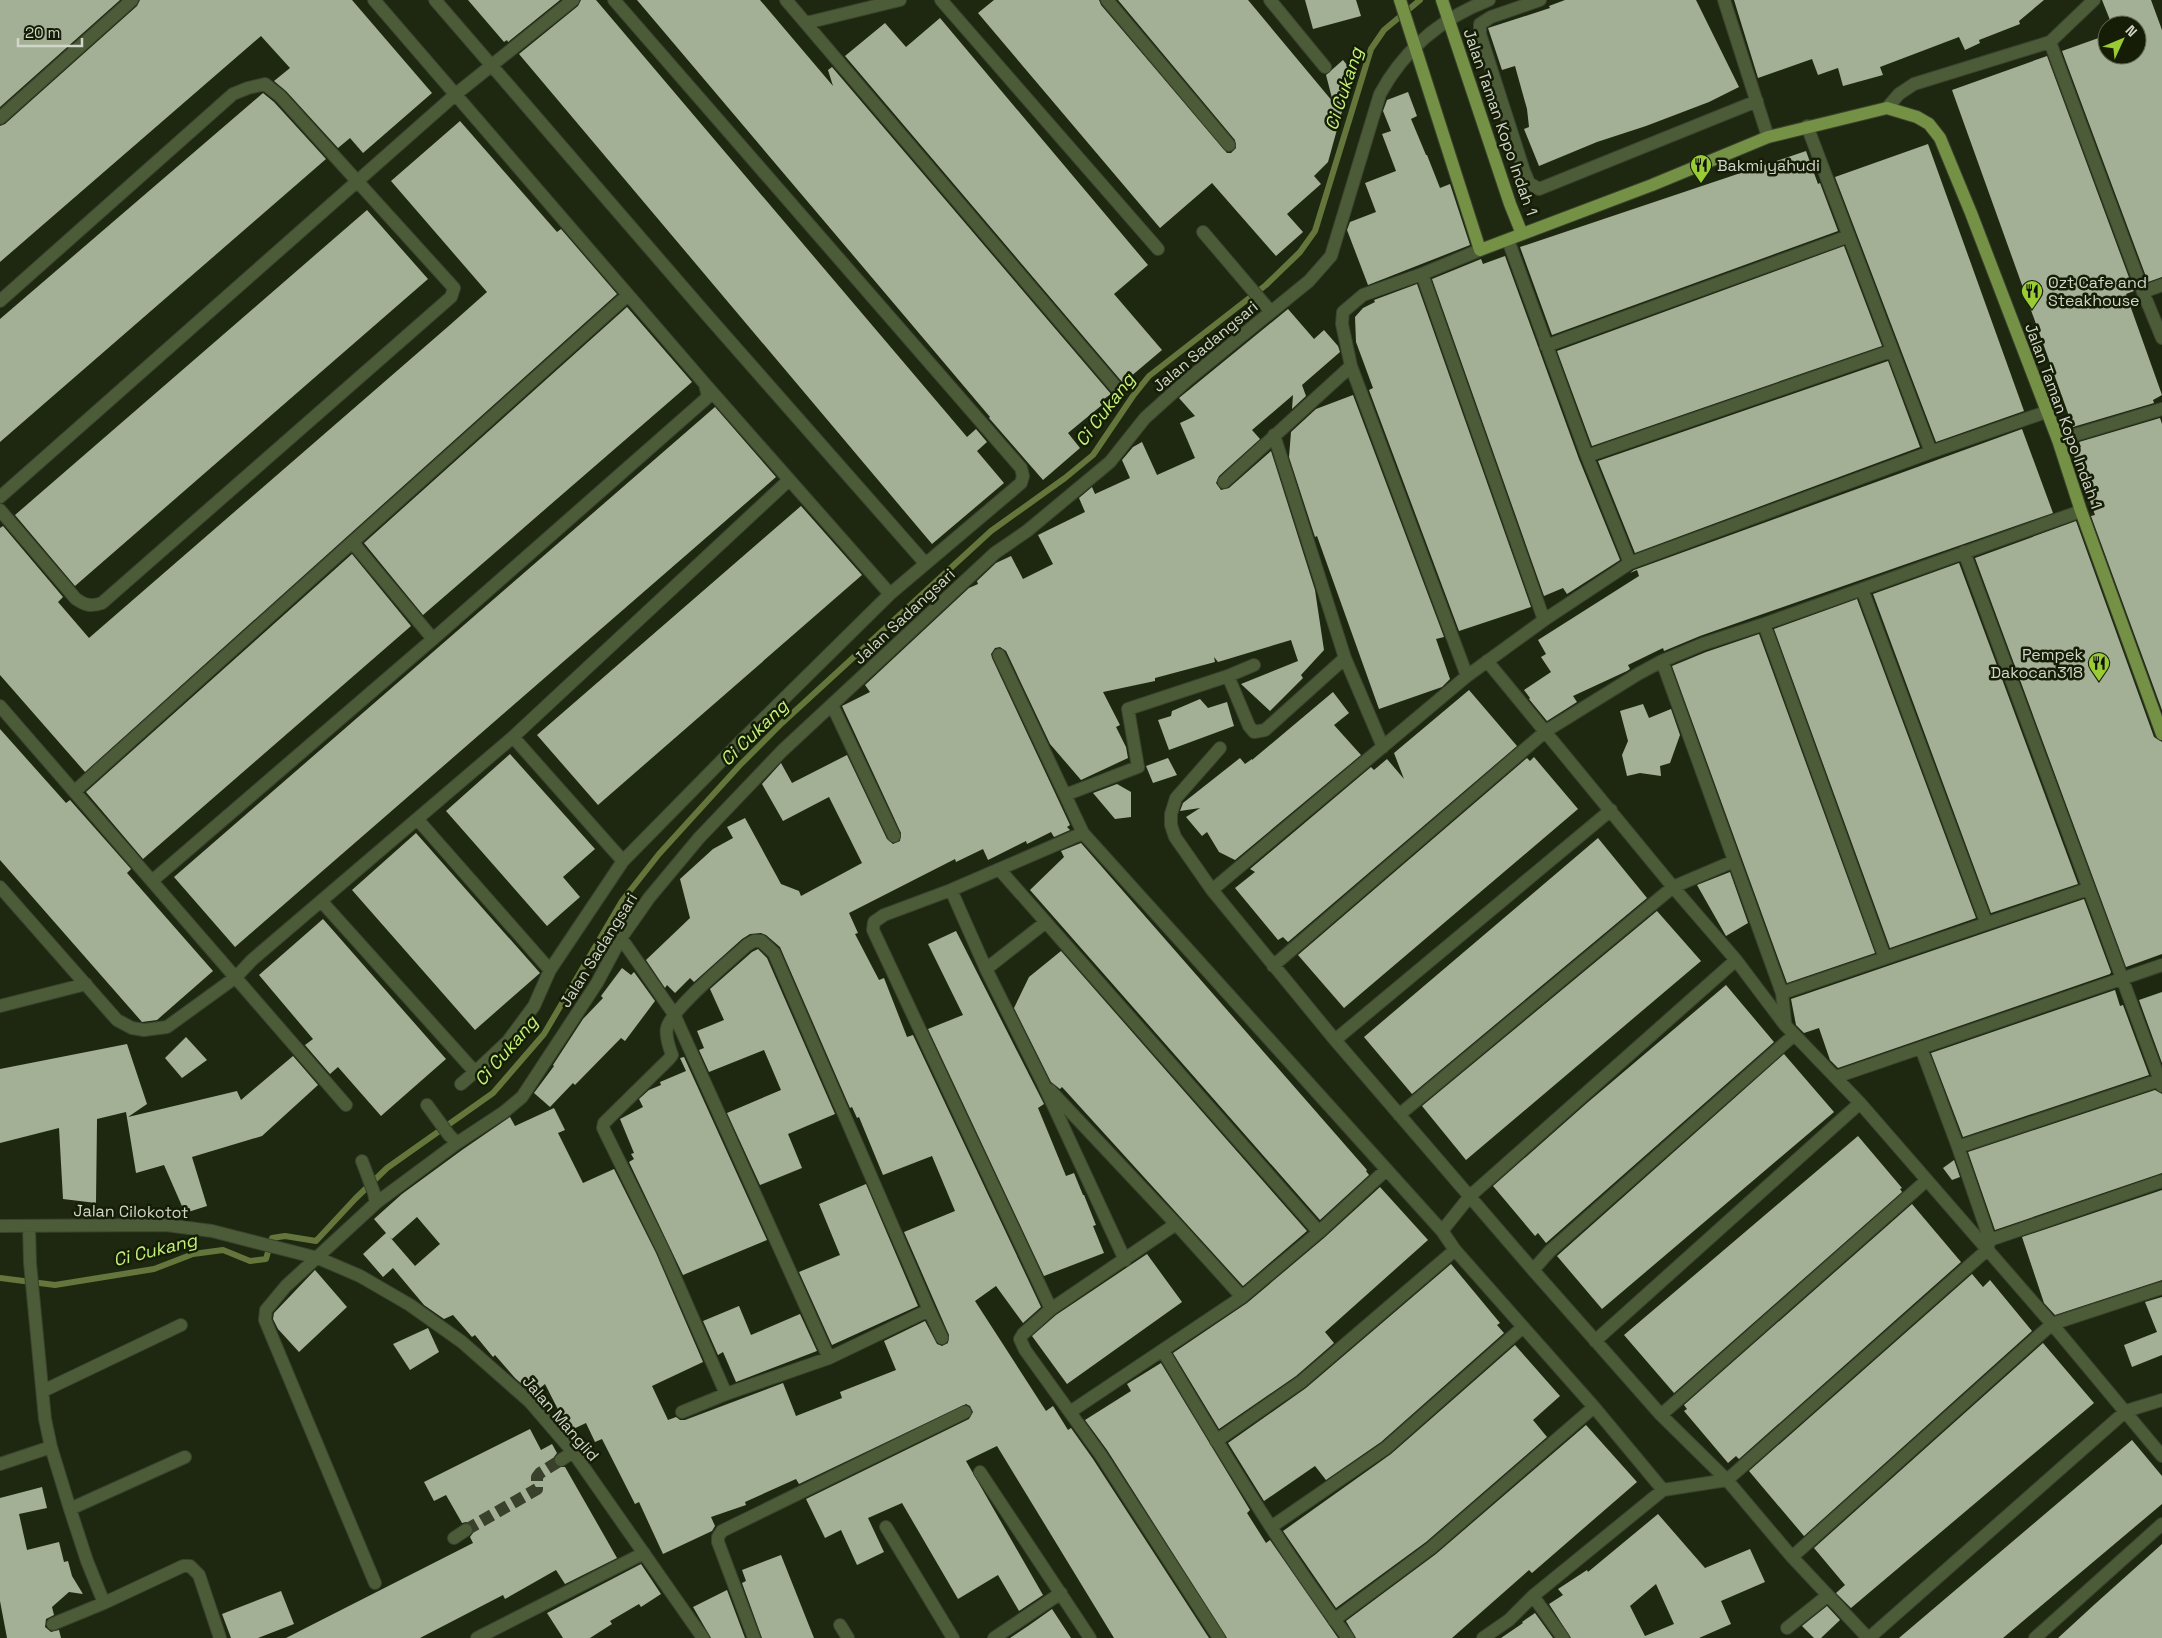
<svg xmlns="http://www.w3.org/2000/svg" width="2162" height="1638" viewBox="0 0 2162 1638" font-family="'Space Grotesk',sans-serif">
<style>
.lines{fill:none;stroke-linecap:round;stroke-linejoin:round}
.stream{stroke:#64763c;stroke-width:6}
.building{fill:#a4b095;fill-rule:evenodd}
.minor-tunnel{stroke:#39412c;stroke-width:12;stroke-dasharray:12 6;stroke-linecap:butt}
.minor-casing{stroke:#3a432d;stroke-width:14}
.major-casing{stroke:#3a432d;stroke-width:14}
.minor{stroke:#4c5b38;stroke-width:12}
.major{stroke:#759146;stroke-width:12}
.labels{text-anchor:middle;stroke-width:5;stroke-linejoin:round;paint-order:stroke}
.street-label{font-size:16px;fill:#d0d6c8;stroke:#151d07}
.poi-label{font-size:16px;fill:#d0d6c8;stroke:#151d07;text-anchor:start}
.water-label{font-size:18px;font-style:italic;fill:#c4f27a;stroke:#151d07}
</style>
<rect width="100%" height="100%" fill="#1e2710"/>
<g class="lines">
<path class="stream" d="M0,1278L55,1285L154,1269L193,1254L223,1250L250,1261L266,1259L272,1238L285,1236L316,1241L355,1199L387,1168L493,1093L544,1034L622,901L659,854L740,765L782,723L991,531L1065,478L1093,455L1133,396L1149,376L1266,285L1300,252L1315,231L1371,49L1384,30L1420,0"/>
</g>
<path class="building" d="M0,0H120L0,107Z
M140,0H352L432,93L363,153L350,138L338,148L286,91L274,81L290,68L261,36L0,262V126L5,124L137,6Z
M468,0H560L508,42L507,40L504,42Z
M581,0H596L967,437L976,429L987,442L977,451L1004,483L932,544L519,54L578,6Z
M637,0H760L833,86L828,70L832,67L1111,394L1100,402L1102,405L1068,433L1080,448L1043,480L989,418L990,417Z
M994,0H1099L1101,5L1227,153H1231L1236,148L1235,140L1118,0H1248L1333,102L1326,75L1343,60L1355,75L1351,79L1328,162L1314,176L1321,184L1287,214L1303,232L1276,256L1212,183L1160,228L978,13Z
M1305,0H1356L1361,16L1313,29Z
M1565,0H1696L1739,87L1709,102L1646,126L1597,142L1539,166L1524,129L1529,127L1527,109L1515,66L1502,70L1488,28L1550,8L1549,6Z
M1734,0H2044L2019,21L2020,24L1979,40L1980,43L1965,50L1959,37L1880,67L1883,75L1843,86L1838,68L1818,75L1812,59L1758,78Z
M2102,0H2151L2162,30V277L2148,282L2062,51L2107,35V55H2137V25H2112Z
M940,18L1148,265L1114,294L1162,350L1123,383L845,56L885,23L906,47Z
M2047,56L2134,291L2126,294L2162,395L2153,400L2154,403L2073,427L1952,90Z
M1408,92L1417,116L1411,119L1426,155H1427L1440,188L1450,184L1470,245L1368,285L1347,230L1350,222L1376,212L1365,183L1396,171L1382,134L1391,131L1383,111L1387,100Z
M263,93L274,102L326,159L0,442V319Z
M460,121L557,232L561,229L617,294L85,772L0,675V528L3,526L63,597L58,602L89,638L451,324L487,292L391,181Z
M1928,144L2024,411L1936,442L1835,177Z
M1806,151L1818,184L1820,183L1838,231L1552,335L1520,247Z
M367,210L428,279L75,586L15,515Z
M1844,246L1882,346L1592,446L1557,351Z
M1505,256L1579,459L1620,560L1567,594L1563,588L1544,596L1432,279L1481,259L1483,264Z
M1417,284L1531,607L1459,631L1369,390L1373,388L1356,342L1355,317L1363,308L1375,302L1374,300Z
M627,307L692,382L423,615L364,543Z
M1288,309L1314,339L1324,330L1338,346L1340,352L1302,385L1306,396L1292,409L1293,395L1252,430L1260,439L1219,476L1216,483L1221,490L1229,488L1271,451L1315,590L1324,650L1301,675L1303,678L1270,711L1241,684L1298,661L1291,640L1218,662L1214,657L1215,662L1155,678V681L1103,692L1120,725L1116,727L1126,747L1128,758L1081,780L1050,744L1006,651L1000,647L995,648L991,654L992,658L1070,825L1067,827L1070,830L1054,837L1051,832L1027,844L1026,841L988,860L983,849L956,862L955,859L849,913L858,933L855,934L879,980L884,978L907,1037L913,1035L1041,1307L1023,1323L996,1286L975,1301L1046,1411L1053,1406L1068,1430L1071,1428L1093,1459L1209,1638H1114L997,1446L966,1461L1043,1595L1019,1611L998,1575L958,1599L902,1503L868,1518L884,1552L857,1565L841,1530L825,1538L806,1499L969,1419L973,1412L970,1406L966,1404L799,1484L796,1479L745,1502L746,1505L711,1517L715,1526L712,1531L663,1554L639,1502L635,1504L602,1439L595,1442L586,1423L569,1431L545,1384L533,1394L515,1378L495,1355L493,1357L475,1335L472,1337L453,1315L444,1319L424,1305L393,1268L383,1277L363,1254L386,1233L374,1219L402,1194L462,1150L510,1117L515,1126L554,1108L565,1130L558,1133L583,1183L614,1169L656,1253L703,1362L652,1386L668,1420L676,1417L680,1420H685L783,1383L796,1416L842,1398L840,1392L896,1370L884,1341L925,1321L937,1344L942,1346L948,1343L949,1335L904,1232L955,1211L932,1156L883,1175L859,1117L857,1118L852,1107L850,1108L780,947L766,935L761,933L750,934L742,939L694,982L690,978L675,993L667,985L665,988L646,960L690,918L680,879L713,849L733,838L727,827L745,818L781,884L799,891L801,896L862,863L829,797L783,821L762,784L781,763L792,783L847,755L887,839L893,844L900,841L901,833L842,706L870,692L865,685L969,588L978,584L977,581L996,563L1011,556L1023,579L1053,564L1038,535L1085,512L1079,498L1092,487L1095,494L1130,478L1122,460L1133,447L1142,442L1157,475L1195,458L1180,423L1195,416L1179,398ZM417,1217L440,1244L415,1266L389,1236L392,1239Z
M1888,361L1920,447L1635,553L1598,461Z
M1353,395L1444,637L1436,639L1450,679L1442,687L1379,709L1317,536L1315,537L1289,457L1291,432L1316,409Z
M715,407L776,477L235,947L174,877Z
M2160,418L2162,424V710L2091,516L2095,515L2072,450L2081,447L2079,442Z
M2022,429L2053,513L1700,636L1664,651L1663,648L1628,665L1630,669L1627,671L1573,696L1577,702L1547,721L1529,699L1530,698L1524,690L1551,672L1541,657L1546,654L1538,640L1639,576L1637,570L1630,573L1634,570Z
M801,506L862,575L598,805L537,735Z
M2076,521L2154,737L2162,742V954L2126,967L1975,558Z
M352,554L411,626L143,859L86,792Z
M1959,563L2078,884L1991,913L1873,594Z
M1857,599L1976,918L1890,948L1774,629Z
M1759,634L1875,953L1787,983L1672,666L1706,652Z
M1469,690L1517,746L1288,942L1283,937L1278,940L1235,888L1255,872L1250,869L1371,767L1374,770L1387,759L1404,779L1394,753Z
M1333,692L1349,713L1334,725L1361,755L1235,860L1219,852L1207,832L1202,836L1186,817L1200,808L1180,811L1183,803L1240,758L1245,764L1252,759V760Z
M1200,699L1208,708L1227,702L1234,726L1169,750L1158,720L1171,716L1172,711Z
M1643,704L1649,718L1671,709L1680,735L1670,763L1660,766L1661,776L1640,773L1627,776L1622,755L1628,741L1620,711Z
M0,729L66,803L70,800L131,869L127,873L213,971L157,1020L142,1022L0,860Z
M510,754L595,849L563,877L580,897L547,926L446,811Z
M1534,757L1578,809L1344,1008L1298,955L1527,758L1530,761Z
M1168,758L1177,775L1153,783L1146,766Z
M1117,784L1131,792V817L1115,819L1093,793Z
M416,833L540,973L475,1030L352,890Z
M1598,838L1647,898L1412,1094L1364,1037Z
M1081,843L1367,1170L1366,1171L1369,1175L1320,1220L1030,890L1064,857L1061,851Z
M1730,872L1748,923L1726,936L1697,885Z
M2084,899L2111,972L2110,974L1838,1068L1830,1060L1819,1028L1804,1033L1796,1025L1791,999Z
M1657,911L1701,961L1466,1160L1422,1106Z
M323,919L446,1059L381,1116L338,1067L330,1074L305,1045L313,1039L259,975Z
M956,931L1044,1104L1038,1108L1050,1137L1066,1176L1074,1173L1083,1195H1084L1096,1225L1093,1226L1104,1253L1044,1276L928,1029L963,1015L928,944Z
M758,949L767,958L835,1114L788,1134L802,1168L760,1185L727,1113L781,1090L764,1050L709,1072L699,1050L704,1048L697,1031L724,1020L710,989L752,952Z
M1061,951L1307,1231L1243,1286L1062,1087L1060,1089L1051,1082L1014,1008L1029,977Z
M622,968L631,975L634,972L655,1001L625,1041L621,1038L575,1085L573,1083L550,1107L534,1093L554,1066L553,1065L583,1019L603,998L601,996Z
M1726,985L1774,1042L1546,1243L1538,1233L1535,1236L1493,1186L1587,1103Z
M2115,990L2120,1006L2123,1005L2149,1075L1963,1137L1931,1053Z
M2162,992V1063L2139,1000Z
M186,1037L207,1060L182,1078L165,1058Z
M127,1044L147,1104L128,1117L237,1091L241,1100L293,1056L318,1085L262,1136L192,1157L207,1206L185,1213L164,1165L136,1173L126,1112L97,1119L96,1203L63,1199L59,1128L0,1143V1069Z
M1784,1054L1834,1112L1602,1309L1557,1256Z
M684,1057L767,1240L683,1275L629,1162L634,1159L631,1154L634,1153L620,1119L643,1107L639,1099L649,1090L661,1085L660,1082L686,1071L680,1058Z
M2155,1090L2162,1094V1173L1995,1230L1968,1152Z
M1858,1136L1902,1188L1900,1189L1902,1192L1674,1393L1624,1335Z
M1954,1160L1960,1177L1952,1180L1943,1168Z
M866,1184L918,1306L832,1345L799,1272L840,1255L819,1204Z
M1380,1187L1428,1240L1325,1332L1334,1343L1296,1376L1219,1429L1173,1353L1247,1303L1324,1238Z
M2162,1190V1280L2055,1315L2044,1303L2022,1237Z
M1912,1204L1961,1262L1739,1459L1736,1456L1728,1463L1684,1411L1687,1409L1684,1405Z
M1147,1254L1182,1302L1067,1384L1032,1336L1056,1315Z
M1451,1264L1500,1323L1497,1325L1504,1333L1381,1442L1326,1480L1315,1466L1264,1501L1228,1443L1306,1388Z
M315,1270L347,1307L299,1352L278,1329L273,1319L274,1313Z
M1972,1274L1983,1287L1990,1280L2032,1331L1804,1536L1749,1471Z
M2162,1297V1355L2132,1367L2124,1345L2157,1332L2145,1302Z
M739,1306L751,1335L800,1314L817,1351L736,1382L723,1352L718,1355L703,1321Z
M428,1328L439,1352L410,1370L393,1344Z
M2043,1343L2094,1403L1851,1608L1836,1593L1845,1585L1814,1548Z
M1515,1345L1560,1396L1533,1420L1547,1437L1426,1542L1336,1608L1283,1531L1391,1454Z
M1161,1363L1250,1510L1247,1513L1266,1543L1270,1540L1338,1638H1227L1107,1450L1085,1420L1131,1391L1127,1384Z
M1586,1425L1637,1482L1532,1573L1529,1570L1452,1638H1356L1346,1621L1436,1554Z
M530,1429L541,1450L552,1444L557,1453L554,1457V1464L558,1467H565L617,1558L565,1584L556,1570L505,1599L503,1595L420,1638H286L473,1543L470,1537L473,1533L472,1525L466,1522L462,1523L446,1495L434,1501L424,1482Z
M2132,1440L2162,1476V1504L2016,1627L2003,1638H1899Z
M42,1487L47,1508L19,1514L27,1550L59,1542L64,1562L68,1561L72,1576L83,1594L69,1592L52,1607L54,1615L46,1619L45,1627L51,1632L59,1630L61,1638H7L0,1601V1498Z
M1658,1514L1705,1568L1750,1549L1765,1582L1721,1601L1731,1624L1699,1638H1571L1549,1604L1563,1595L1558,1589L1587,1570L1588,1572ZM1656,1584L1674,1624L1645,1636L1630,1606Z
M2162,1544V1638H2058L2095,1604Z
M781,1555L806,1618L814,1638H762L742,1583L746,1581L742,1570Z
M641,1564L661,1594L641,1607L639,1604L610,1621L612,1624L590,1638H563L547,1613Z
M727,1590L745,1638H711L693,1607Z
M281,1591L294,1624L258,1638H231L222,1614Z
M1827,1606L1840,1620L1821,1638H1814L1802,1626Z
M1052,1609L1071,1638H1010L1028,1626Z
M1535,1613L1553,1638H1501L1523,1623L1522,1622Z"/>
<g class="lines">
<path class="minor-tunnel" d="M466,1530L537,1489V1477L540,1473L561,1460"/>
<g class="minor-casing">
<path id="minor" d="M374,0L705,384L890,594
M435,0L707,315L925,563
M786,0L1120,392
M941,0L1158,249
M1107,0L1229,145
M1270,0L1325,67
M1540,0L1491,17L1480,24V34L1524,171L1529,183L1539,189L1757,101
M1724,0L1768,137
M806,23L900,0
M2050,42L2143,292L2162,338
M1887,108L1899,94L1914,84L2050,42L2094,0
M0,118L132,0
M1807,126L1931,452
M1203,232L1271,312
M1508,240L1587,456L1630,563
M1422,274L1544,620
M2143,292L2162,285
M0,301L233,94L248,88L265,84L280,96L454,288L451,297L102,603C91,607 85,605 76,599L0,510
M1546,346L1849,236
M1274,435L1345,658L1383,747
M2058,440L2162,409
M1587,456L1891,351
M1224,482L1351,366
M0,497L456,94L573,0
M353,543L433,639
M1964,552L2162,1086
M1862,589L1986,922
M1764,624L1885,958
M999,655L1083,833L1442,1231L1455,1250L1594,1407L1663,1490L1727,1480L1987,1250L1990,1240L1958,1147L1921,1048
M1487,661L1673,887L1736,960L1785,1025L1860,1103L2052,1324L2162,1456
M1662,661L1782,993L1785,1022
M1228,676L1249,726L1254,732L1265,730L1345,658
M1467,676L1351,366L1342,324L1343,312L1363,295L1422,274L1480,250
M832,705L894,836
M0,706L346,1105
M513,737L623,861
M1220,748L1176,798L1171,814V825L1175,837L1212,890L1335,1040L1533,1270L1661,1415L1727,1480L1792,1557L1868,1638
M75,791L628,295
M1065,795L1138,767L1128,709L1228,676L1254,665
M418,820L550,970
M999,869L1319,1232
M152,881L433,639L708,397L705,384
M0,887L117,1020L132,1028L144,1030L167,1027L236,977L252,960L513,737L789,480
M951,890L986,969L1042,1081L1125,1260
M1212,890L1467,676L1544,620L1630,563L1931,452L2046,412
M322,902L475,1072L508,1041L534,1006L550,970L623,861L742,740L890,594L1021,483L1023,476L1021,468L614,0
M621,938L674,1014L829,1358L929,1310L774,953L761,941H754L747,945C730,961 671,1009 667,1028C665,1036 669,1047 672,1055L669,1059L609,1118L604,1123L603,1128L663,1250L726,1394
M1273,966L1546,731L1638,674L1662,661L1703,644L1764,624L2081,511
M986,969L1046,922
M1782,993L2088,889
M0,1006L86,984
M1335,1040L1611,810
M1836,1077L2162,965
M461,1084L475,1072
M1050,1090L1176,1224L1242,1297
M427,1105L449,1135L457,1143
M1399,1115L1673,887L1734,861
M1958,1147L2160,1080
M362,1161L374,1193L376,1203
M1176,1224L1051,1309L1023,1334L1020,1339L1025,1350L1100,1454L1219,1638
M0,1226L166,1225L212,1231L318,1258L360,1276L410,1305L462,1342L530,1402L573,1452L703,1638
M29,1226L30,1263L45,1419L51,1447L70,1509L87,1561L104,1603L183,1566H190L199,1575L220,1638
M1442,1231L1470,1196L1736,960
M1990,1240L2162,1181
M1533,1270L1550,1251L1794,1035
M1051,1309L873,930L874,922L884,915L951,890L1083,833
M929,1310L942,1338
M1595,1341L1860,1103
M1163,1351C1221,1449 1280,1547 1348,1638
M43,1391L181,1325
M682,1412L726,1394L829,1358
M1070,1412L1242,1297L1319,1232L1386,1170
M1661,1415L1927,1180
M1216,1441L1301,1382L1455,1250
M561,1460L573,1452
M0,1464L51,1447
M980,1472L1090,1638
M70,1509L185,1457
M886,1527L953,1638
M1271,1527L1386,1448L1522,1328
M454,1538L466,1530
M1792,1557L2052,1324L2162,1288
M375,1583L265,1320L266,1310L286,1286L376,1203L457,1143L504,1112L522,1097L597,983L621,938L649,898L699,838L782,751L995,553L1027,531L1110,462L1145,418L1186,381L1309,281L1331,256L1380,94C1404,50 1442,18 1489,0
M1533,1596L1563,1638
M1334,1620L1431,1548L1594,1407
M53,1624L104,1603
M840,1625L848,1638
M1787,1628L1827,1596
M477,1638L644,1553
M754,1638L718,1542V1537L722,1531L965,1412
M994,1638L1061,1593
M1483,1638L1509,1620L1533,1596L1663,1490
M1869,1638L2126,1411L2162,1400
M2035,1638L2162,1524"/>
</g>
<g class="major-casing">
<path id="major" d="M1400,0L1480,250L1652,185L1768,137L1887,108L1917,117L1929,124L1940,138L1971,213L2058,440L2081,511L2162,734
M1442,0L1510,204L1522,234"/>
</g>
<use href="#minor" class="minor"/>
<use href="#major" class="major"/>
</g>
<defs>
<g id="restaurant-pin" transform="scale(1.125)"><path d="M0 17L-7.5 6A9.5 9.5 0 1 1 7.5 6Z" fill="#99cb35" stroke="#151d07"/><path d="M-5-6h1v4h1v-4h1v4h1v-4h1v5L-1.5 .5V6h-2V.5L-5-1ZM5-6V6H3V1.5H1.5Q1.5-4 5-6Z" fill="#111"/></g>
</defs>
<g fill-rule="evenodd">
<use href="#restaurant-pin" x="1701" y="165"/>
<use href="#restaurant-pin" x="2032" y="291"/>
<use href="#restaurant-pin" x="2099" y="663"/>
</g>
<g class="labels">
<g class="street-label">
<text transform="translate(1501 122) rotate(71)" y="6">Jalan Taman Kopo Indah 1</text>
<text transform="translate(1205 346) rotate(-40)" y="6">Jalan Sadangsari</text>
<text transform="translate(2064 416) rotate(70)" y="6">Jalan Taman Kopo Indah 1</text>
<text transform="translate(904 616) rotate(-43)" y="6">Jalan Sadangsari</text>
<text transform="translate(598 950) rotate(-58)" y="6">Jalan Sadangsari</text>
<text transform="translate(131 1211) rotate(1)" y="6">Jalan Cilokotot</text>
<text transform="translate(561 1418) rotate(49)" y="6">Jalan Manglid</text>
</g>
<g class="poi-label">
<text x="1717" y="171">Bakmi yahudi</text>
<text x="2048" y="288">Ozt Cafe and<tspan x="2048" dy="18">Steakhouse</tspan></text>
<text x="2083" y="660" text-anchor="end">Pempek<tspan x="2083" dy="18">Dakocan318</tspan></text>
</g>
<g class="water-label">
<text transform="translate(1344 89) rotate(-72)" y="6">Ci Cukang</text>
<text transform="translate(1105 410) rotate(-53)" y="6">Ci Cukang</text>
<text transform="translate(754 733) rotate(-44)" y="6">Ci Cukang</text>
<text transform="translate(506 1051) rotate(-49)" y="6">Ci Cukang</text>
<text transform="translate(155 1250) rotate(-14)" y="6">Ci Cukang</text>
</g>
</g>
<g transform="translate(2122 40) rotate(46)"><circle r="24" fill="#151d07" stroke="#606754"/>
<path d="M0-4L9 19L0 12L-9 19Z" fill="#99cb35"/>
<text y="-8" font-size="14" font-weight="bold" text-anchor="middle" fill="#d0d6c8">N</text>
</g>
<path d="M18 38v8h64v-8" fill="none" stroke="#d0d6c8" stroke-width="2.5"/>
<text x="25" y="38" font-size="15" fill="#d0d6c8" stroke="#151d07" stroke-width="4" paint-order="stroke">20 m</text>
</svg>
